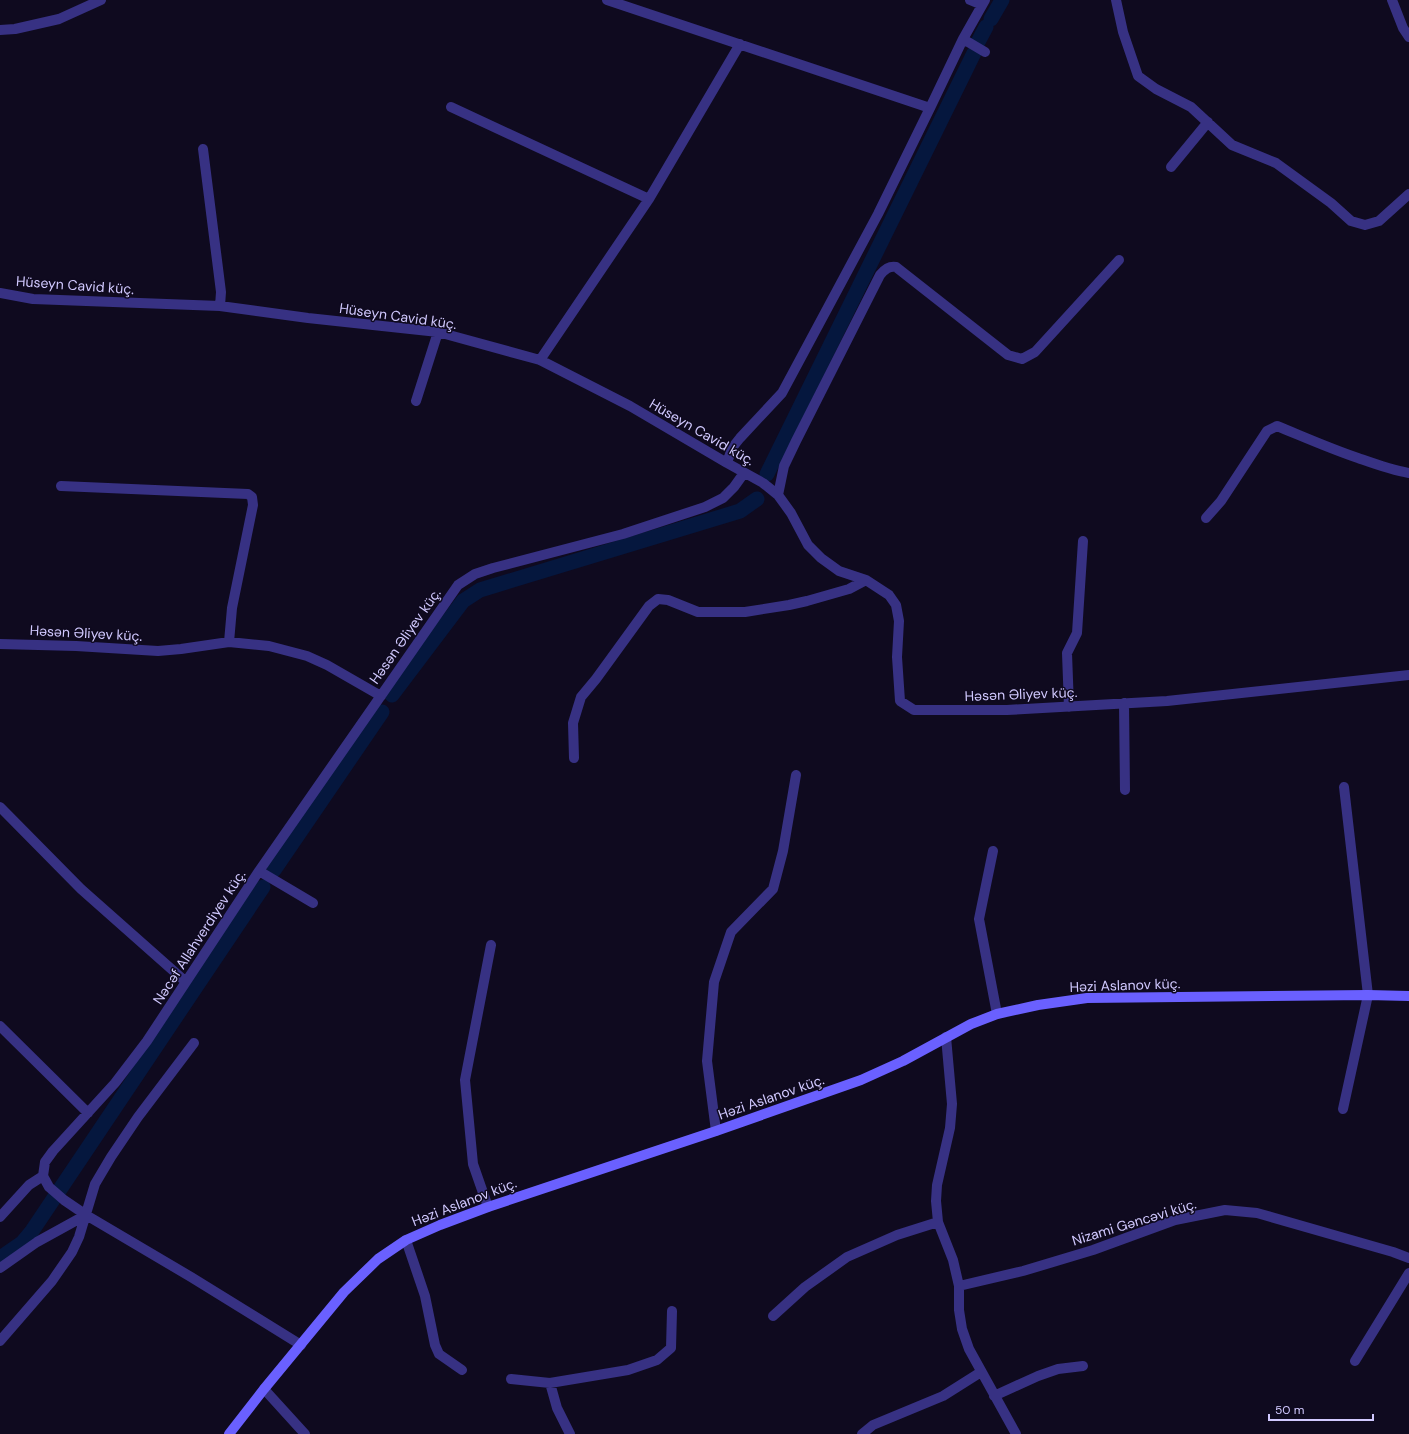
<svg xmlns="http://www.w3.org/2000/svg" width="1409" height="1434" viewBox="0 0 1409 1434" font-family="'DM Sans',sans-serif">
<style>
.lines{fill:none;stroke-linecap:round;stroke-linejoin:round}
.canal{stroke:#05173e;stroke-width:15}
.street{stroke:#373183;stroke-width:10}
.secondary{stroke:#6a60ff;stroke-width:10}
.labels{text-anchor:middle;stroke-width:3;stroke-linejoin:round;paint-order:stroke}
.street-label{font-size:14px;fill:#d1c9ff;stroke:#0f0a1f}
</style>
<rect width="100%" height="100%" fill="#0f0a1f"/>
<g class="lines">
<path class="canal" d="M991,19L1002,0
M978,42L986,27
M767,474L974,53
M392,695L463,601L480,590L740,511L757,499
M274,870L382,712
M0,1258L22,1243L32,1231L263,887"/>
<path class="street" d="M607,0L930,108L963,39L985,0
M970,0L982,5
M1116,0L1123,32L1138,76L1156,89L1191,107L1232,145L1276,163L1331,203L1351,221L1365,225L1379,221L1409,194
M1392,0L1403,28L1409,37
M0,30L15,29L59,19L101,0
M963,39L985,52
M451,107L649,199
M203,149L221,292L220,306
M1171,167L1208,122
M0,293L33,299L220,306L308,318L438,332L540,360L630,406L727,463L763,483L778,495L791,513L808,545L821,558L839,571L866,580L889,595L896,605L899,621L897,657L900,701L914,710H1007L1167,701L1409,675
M540,360L649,199L740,44
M416,401L438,332
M727,463L732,448L740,438L782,393L878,214L930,108
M61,486L248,494L252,497L253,505L232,608L229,642
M778,495L784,466L796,441L880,275C885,269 889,266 896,267L1008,355L1022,359L1035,352L1119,260
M1206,518L1221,501L1267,431L1277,426C1304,437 1331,449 1358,458C1375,464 1391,470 1409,473
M0,644L76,646L158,651L181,649L229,642L269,646L307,656L327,665L381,696
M1124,703L1125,790
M1069,707L1067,653L1077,633L1083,541
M574,758L573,723L581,697L596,679L649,606L658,599L668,600L698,612H745L789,605L807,601L849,589L866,580
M0,807L81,889L186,982
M993,851L979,919L997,1014
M259,871L313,903
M0,1026L88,1113
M946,1037L952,1104L950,1128L937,1185L936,1201L938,1222L953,1260L959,1286V1310L962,1329L969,1349L1016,1434
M1343,1109L1368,995L1344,787
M716,1131L707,1061L714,982L731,932L773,889L783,851L796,775
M488,1207L473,1164L465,1080L491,945
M0,1217L29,1185L43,1176
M406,1240L425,1296L435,1345L439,1354L462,1370
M0,1268L37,1242L86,1215
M959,1286L1023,1271L1093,1250L1175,1220L1225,1210L1257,1213L1393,1252L1409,1258
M773,1316L805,1287L847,1257L897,1235L938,1222
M0,1341L52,1281L72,1252L79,1237L95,1184L111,1157L138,1117L194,1043
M301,1345L191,1277L86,1215L64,1200L49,1187L43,1176L45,1162L53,1151L115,1083L147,1041L259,871L458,585L475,574L493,568L623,534L705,507L723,498L734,487L744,473
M1355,1361L1409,1273
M511,1379L550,1383L628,1370L657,1360L671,1348L672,1311
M550,1383L557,1408L570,1434
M264,1389L305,1434
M994,1396L1038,1376L1058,1369L1083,1366
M862,1434L873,1425L943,1396L981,1372"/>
<path class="secondary" d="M229,1434L264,1389L344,1292L378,1259L406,1240L440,1225L488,1207L716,1131L861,1080L903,1061L971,1024L997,1014L1038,1005L1087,998L1368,995L1409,996"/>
</g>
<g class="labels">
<g class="street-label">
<text transform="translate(75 285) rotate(4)" y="5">Hüseyn Cavid küç.</text>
<text transform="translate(398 316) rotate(8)" y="5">Hüseyn Cavid küç.</text>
<text transform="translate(702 432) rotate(30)" y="5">Hüseyn Cavid küç.</text>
<text transform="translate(86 633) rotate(3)" y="5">Həsən Əliyev küç.</text>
<text transform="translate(405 636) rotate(-55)" y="5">Həsən Əliyev küç.</text>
<text transform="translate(1021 694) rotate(-2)" y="5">Həsən Əliyev küç.</text>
<text transform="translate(199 937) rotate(-57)" y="5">Nəcəf Allahverdiyev küç.</text>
<text transform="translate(1125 985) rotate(-2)" y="5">Həzi Aslanov küç.</text>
<text transform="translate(771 1097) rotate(-19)" y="5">Həzi Aslanov küç.</text>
<text transform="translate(464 1202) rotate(-21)" y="5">Həzi Aslanov küç.</text>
<text transform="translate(1134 1222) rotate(-17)" y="5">Nizami Gəncəvi küç.</text>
</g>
</g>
<path d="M1269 1414v6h104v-6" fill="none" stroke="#d1c9ff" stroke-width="2"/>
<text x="1275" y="1414" font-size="12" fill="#d1c9ff" stroke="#0f0a1f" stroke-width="3" paint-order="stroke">50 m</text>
</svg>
